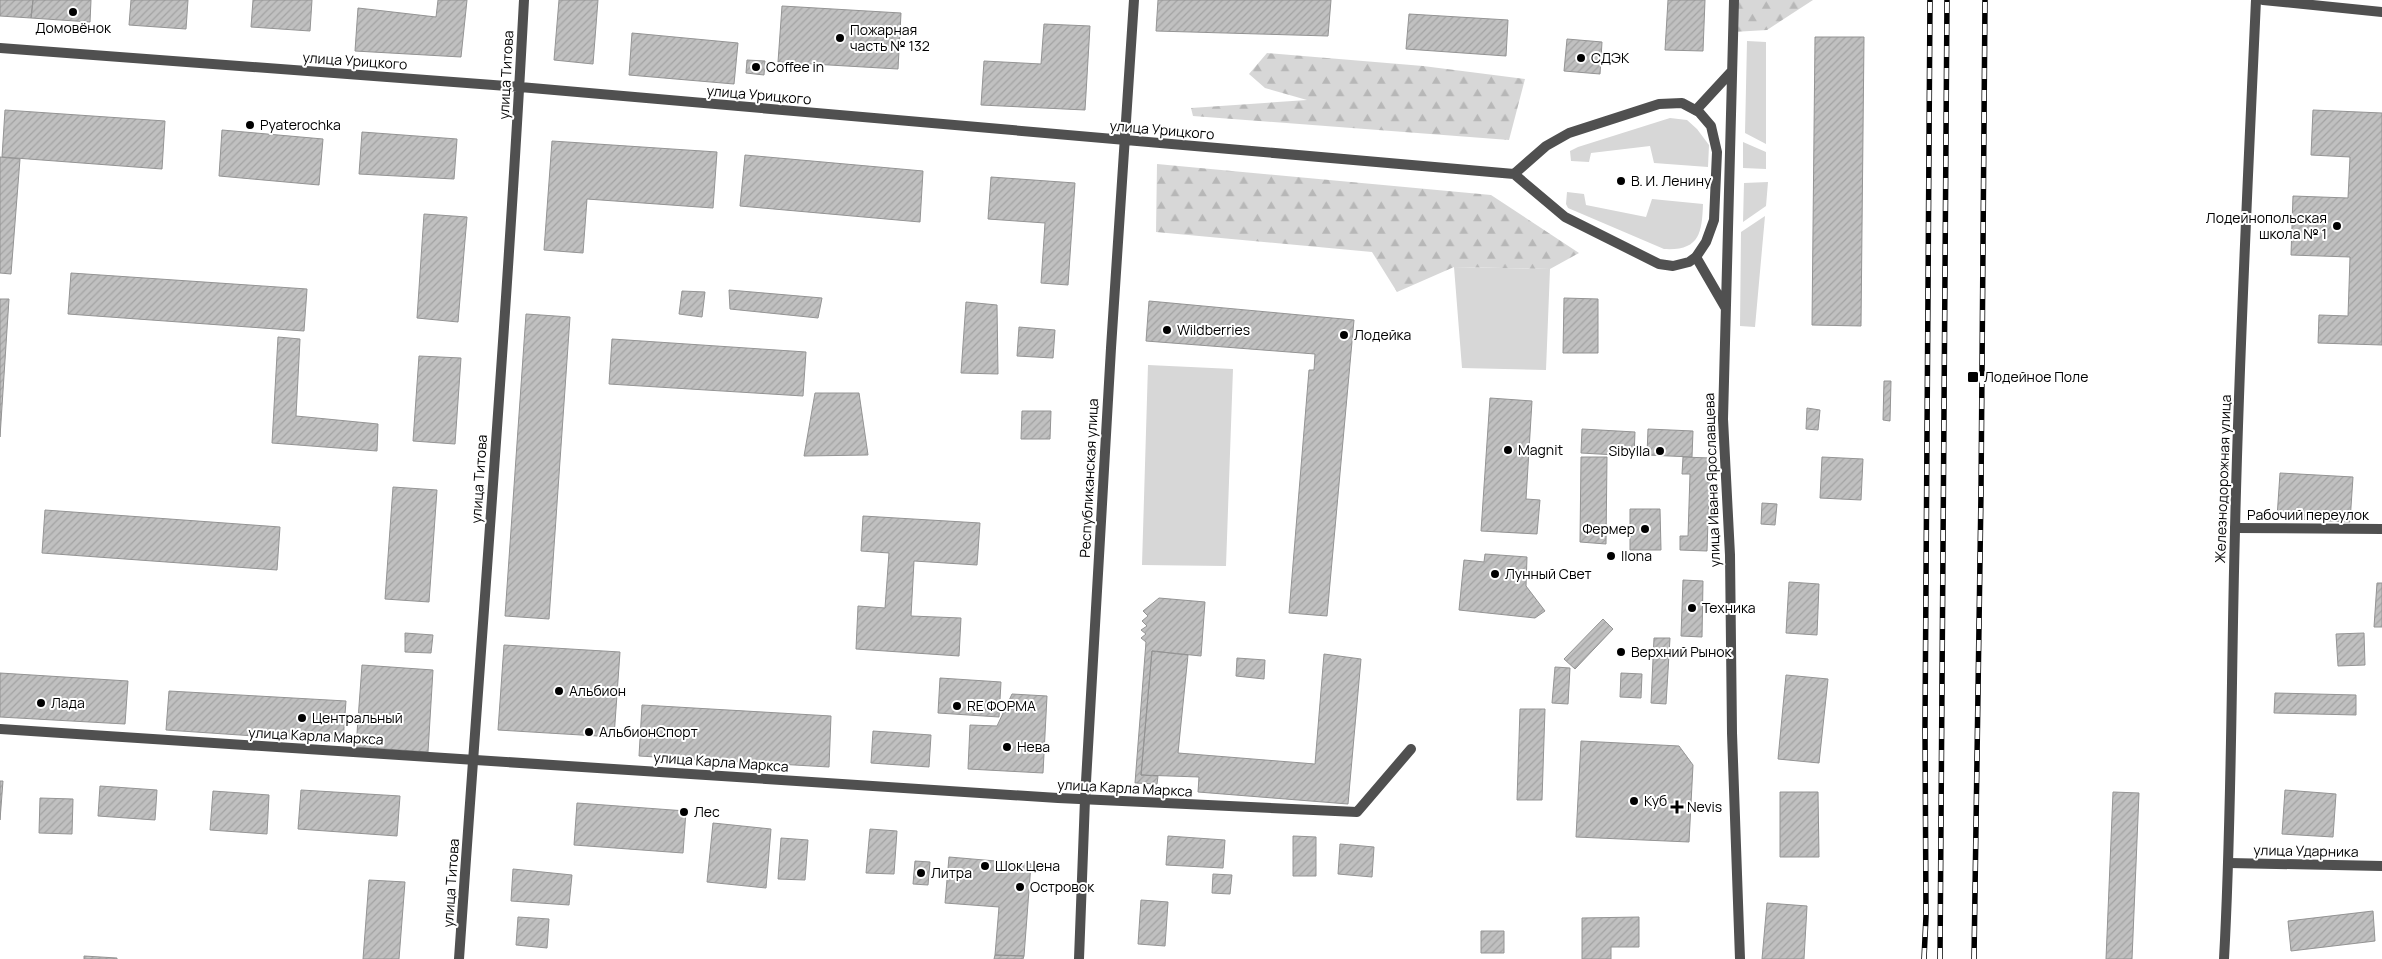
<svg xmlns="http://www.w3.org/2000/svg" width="2382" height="959" viewBox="0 0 2382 959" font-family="Manrope,sans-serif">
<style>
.green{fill:#d7d7d7}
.forest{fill:url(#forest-firs)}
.building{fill:url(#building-hatch);stroke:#949494}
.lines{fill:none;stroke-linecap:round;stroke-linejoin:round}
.minor{stroke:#505050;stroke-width:10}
.tertiary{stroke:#505050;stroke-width:10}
.rail-casing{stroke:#000;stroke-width:5.5}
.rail{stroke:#fff;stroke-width:4;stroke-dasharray:11;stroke-linecap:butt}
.poi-dot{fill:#000;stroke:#fff;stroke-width:2}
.labels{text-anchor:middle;stroke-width:4;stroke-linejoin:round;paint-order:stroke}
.poi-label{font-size:14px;fill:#000;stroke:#fff;text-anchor:start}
.street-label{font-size:14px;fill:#000;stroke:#fff}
</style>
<defs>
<pattern id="forest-firs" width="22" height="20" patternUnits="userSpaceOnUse" patternTransform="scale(1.25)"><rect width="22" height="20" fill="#d7d7d7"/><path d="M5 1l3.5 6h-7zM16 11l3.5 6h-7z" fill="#b7b7b7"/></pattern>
<pattern id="building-hatch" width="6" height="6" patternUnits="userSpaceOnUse" patternTransform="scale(1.25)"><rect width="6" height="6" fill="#c0c0c0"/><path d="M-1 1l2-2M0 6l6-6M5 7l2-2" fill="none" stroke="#a3a3a3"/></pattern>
</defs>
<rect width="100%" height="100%" fill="#fff"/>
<path class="green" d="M1747,41L1766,42V144L1745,133Z
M1670,118L1687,120L1697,129L1709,145L1708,167L1654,163L1650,146L1591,153L1589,162L1571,161L1570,151L1578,147Z
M1743,142L1766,152V169L1743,168Z
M1768,182L1766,206L1743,222L1744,183Z
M1567,192L1584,194L1586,205L1646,217L1652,199L1703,204C1702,234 1699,251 1664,249L1568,208L1566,204Z
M1765,216L1755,327L1740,326L1741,232Z
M1454,267L1550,269L1546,370L1462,368Z
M1148,365L1233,369L1226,566L1142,565Z"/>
<path class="forest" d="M1734,0H1813L1767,30L1733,32Z
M1267,53L1423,66L1525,79L1509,140L1193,116L1191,108L1307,100L1265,88L1249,74Z
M1157,164L1491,195L1579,253L1550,269L1454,267L1397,292L1372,252L1156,232Z"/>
<path class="building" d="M0,0H33L31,18L0,16Z
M33,0H91L90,22L31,18Z
M131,0H188L186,29L129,25Z
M253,0H312L310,31L251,27Z
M438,0H467L461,57L355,51L358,8L436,17Z
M559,0H598L593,64L554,60Z
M1158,0H1331L1328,36L1156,31Z
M1668,0H1705L1703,51L1665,50Z
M782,6L901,13L898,69L778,62Z
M1409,14L1508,20L1506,56L1406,49Z
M1044,24L1090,26L1085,110L981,105L984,61L1041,64Z
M632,33L738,43L734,84L629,75Z
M1815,37H1864L1861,326L1812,325Z
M1567,39L1602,42L1600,74L1564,71Z
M747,60L765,61L764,75L746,73Z
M5,110L165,121L162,169L2,157Z
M2313,110L2382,113V345L2318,343L2319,315L2348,316L2350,257L2291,255L2293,196L2348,198L2350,157L2311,155Z
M222,130L323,139L319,185L219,176Z
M362,132L457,139L454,179L359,174Z
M552,141L717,152L713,208L587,199L583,253L544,250Z
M745,155L923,171L920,222L740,206Z
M0,157L20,159L11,274L0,273Z
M991,177L1075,183L1068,285L1041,283L1045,223L988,219Z
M424,214L467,217L458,322L417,318Z
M71,273L307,289L304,331L68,314Z
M729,290L822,298L818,318L730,309Z
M682,291L705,292L702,317L679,314Z
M1564,298L1598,299V353H1563Z
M0,299H9L0,437Z
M1149,301L1354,320L1327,616L1289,613L1309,370H1314L1315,354L1146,341Z
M966,302L997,305L998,374L961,373Z
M526,314L570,317L549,619L505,616Z
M1019,327L1055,330L1053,358L1017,356Z
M278,337L300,339L296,416L378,424L377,451L272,443Z
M612,339L806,352L803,396L609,384Z
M419,356L461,358L455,444L413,441Z
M1884,381H1891L1890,421L1883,420Z
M815,393H859L868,455L804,456Z
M1490,398L1532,401L1526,499L1540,500L1537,534L1481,531Z
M1807,408L1820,410L1818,430L1806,429Z
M1022,411H1051L1050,439H1021Z
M1582,429L1635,432L1634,456L1581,453Z
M1648,429L1693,431L1692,457L1647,455Z
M1581,457H1607L1606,544L1580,542Z
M1683,457L1710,458L1707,551L1680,550V536H1688L1690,474H1682Z
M1822,457L1863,459L1861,500L1820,498Z
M2280,473L2353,477L2350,522L2277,518Z
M393,487L437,490L429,602L385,599Z
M1762,503L1777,504L1775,525L1761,524Z
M1630,509H1660L1661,550H1630Z
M45,510L280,527L277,570L42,553Z
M863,516L980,523L977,565L914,561L911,616L961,618L959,656L856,649L858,606L885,608L889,553L861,551Z
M1485,554L1527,557L1526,586L1545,611L1535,618L1459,610L1464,560L1484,562Z
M1683,580L1703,581L1702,637L1681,636Z
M1789,582L1819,584L1817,635L1786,633Z
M2377,583H2382V627H2374Z
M1159,598L1205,602L1201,656L1152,651L1141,775L1158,776L1157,784L1135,783L1146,642L1141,638L1146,634L1141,630L1147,626L1142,621L1148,616L1143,611Z
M1603,619L1613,629L1575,669L1564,659Z
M405,633L433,635L431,653L405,652Z
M2364,633L2365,665L2338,666L2336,634Z
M1654,638H1670L1666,704L1651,703Z
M504,645L620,652L614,737L498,730Z
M1152,651L1188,655L1178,753L1315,764L1324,654L1361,659L1348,804L1198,792L1199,777L1141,775Z
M1237,658L1265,660L1264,679L1236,676Z
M362,665L433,670L428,752L356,747Z
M1555,667L1570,668L1568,704L1552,703Z
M0,673L128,681L125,724L0,717Z
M1621,673L1642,674L1641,698L1620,697Z
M1786,675L1828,679L1819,763L1778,759Z
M940,678L1001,682L999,717L938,713Z
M169,691L346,701L343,742L166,730Z
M2275,693L2356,695V715L2274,713Z
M1012,694L1047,696L1043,773L968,769L970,725L997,726Z
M642,705L831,716L829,767L639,756Z
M1520,709H1545L1542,800H1517Z
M873,731L931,735L929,767L871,763Z
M1581,741L1679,746L1693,765L1689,842L1576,837Z
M0,781H3L0,820Z
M100,786L157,790L155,820L98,816Z
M301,790L400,796L397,836L298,829Z
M2285,790L2336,794L2333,837L2282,834Z
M213,791L269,795L267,834L210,830Z
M1780,792H1818L1819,857H1780Z
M2113,792L2139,793L2132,959H2106Z
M40,798L73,799L72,834L39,833Z
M577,803L686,811L683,853L574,845Z
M713,823L771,829L766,888L707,882Z
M870,829L897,831L894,874L866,873Z
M1168,836L1225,840L1223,868L1166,865Z
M1293,836L1316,837V876H1293Z
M781,838L808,840L805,880L778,879Z
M1340,844L1374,847L1372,877L1338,874Z
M949,857L1031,864L1024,956L995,955L999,907L945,903Z
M915,861L930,862L928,885L913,884Z
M513,869L572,875L569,905L511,901Z
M1213,874L1232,875L1230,894L1212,893Z
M369,880L405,882L399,959H363Z
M1141,900L1168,902L1165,946L1138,944Z
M1767,903L1807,906L1804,959H1762Z
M2373,911L2375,941L2291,951L2288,921Z
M518,917L549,919L547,948L516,945Z
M1639,917V947H1611V959H1582V918Z
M1481,931H1504V953H1481Z
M995,955L1024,956L1023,959H994Z
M84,956L117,958V959H84Z"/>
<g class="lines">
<path class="minor" d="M1734,0L1723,419L1730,555L1732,733L1740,959
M2263,0L2382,12
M1696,110L1732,71
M1696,257L1725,307
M2235,528L2382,529
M0,729L1058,798L1357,812L1411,749
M2229,863L2382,866"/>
<path class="tertiary" d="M0,48L520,87L1514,174
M1682,103L1699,112L1711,126L1717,152L1714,220L1706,242L1696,257L1689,262L1673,266L1659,264L1565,217L1514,174L1546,146L1569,133L1659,104Z
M459,959C481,639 507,320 524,0
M1079,959L1085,799L1111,348L1134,0
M2224,959C2232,816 2231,673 2235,530C2239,353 2248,177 2256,0"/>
<g class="rail-casing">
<path id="rail" d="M1924,959L1926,916L1925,728L1930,0
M1940,959L1947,0
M1974,959L1981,493L1985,0"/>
</g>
<use href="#rail" class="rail"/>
</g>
<g class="poi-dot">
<circle cx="73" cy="12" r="5"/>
<circle cx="840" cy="38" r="5"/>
<circle cx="1581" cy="58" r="5"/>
<circle cx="756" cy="67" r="5"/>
<circle cx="250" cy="125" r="5"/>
<circle cx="1621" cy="181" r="5"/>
<circle cx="2337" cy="226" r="5"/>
<circle cx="1167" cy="330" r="5"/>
<circle cx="1344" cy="335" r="5"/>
<rect x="1967" y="371" width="12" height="12" rx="2.5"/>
<circle cx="1508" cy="450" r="5"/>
<circle cx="1660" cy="451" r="5"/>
<circle cx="1645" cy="529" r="5"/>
<circle cx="1611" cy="556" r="5"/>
<circle cx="1495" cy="574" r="5"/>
<circle cx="1692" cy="608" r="5"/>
<circle cx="1621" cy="652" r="5"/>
<circle cx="559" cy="691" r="5"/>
<circle cx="41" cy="703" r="5"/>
<circle cx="957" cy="706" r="5"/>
<circle cx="302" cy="718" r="5"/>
<circle cx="589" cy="732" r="5"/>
<circle cx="1007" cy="747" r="5"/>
<circle cx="1634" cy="801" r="5"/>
<path d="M1674.5 799.5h5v5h5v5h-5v5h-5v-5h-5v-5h5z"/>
<circle cx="684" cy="812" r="5"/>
<circle cx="985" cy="866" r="5"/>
<circle cx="921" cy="873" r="5"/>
<circle cx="1020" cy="887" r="5"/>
</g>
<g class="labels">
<g class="poi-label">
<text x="73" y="33" text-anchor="middle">Домовёнок</text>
<text x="850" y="35">Пожарная<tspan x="850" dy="16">часть № 132</tspan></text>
<text x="1591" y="63">СДЭК</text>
<text x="766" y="72">Coffee in</text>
<text x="260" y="130">Pyaterochka</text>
<text x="1631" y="186">В. И. Ленину</text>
<text x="2327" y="223" text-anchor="end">Лодейнопольская<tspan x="2327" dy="16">школа № 1</tspan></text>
<text x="1177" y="335">Wildberries</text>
<text x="1354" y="340">Лодейка</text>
<text x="1984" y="382">Лодейное Поле</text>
<text x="1518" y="455">Magnit</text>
<text x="1650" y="456" text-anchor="end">Sibylla</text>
<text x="1635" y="534" text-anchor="end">Фермер</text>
<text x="1621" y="561">Ilona</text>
<text x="1505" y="579">Лунный Свет</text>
<text x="1702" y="613">Техника</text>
<text x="1631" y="657">Верхний Рынок</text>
<text x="569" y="696">Альбион</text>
<text x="51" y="708">Лада</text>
<text x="967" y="711">RE ФОРМА</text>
<text x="312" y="723">Центральный</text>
<text x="599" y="737">АльбионСпорт</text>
<text x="1017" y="752">Нева</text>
<text x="1644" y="806">Куб</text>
<text x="1687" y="812">Nevis</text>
<text x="694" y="817">Лес</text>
<text x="995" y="871">Шок Цена</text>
<text x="931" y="878">Литра</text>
<text x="1030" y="892">Островок</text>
</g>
<g class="street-label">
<text transform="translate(355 61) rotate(4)" y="5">улица Урицкого</text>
<text transform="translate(506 75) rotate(-87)" y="5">улица Титова</text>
<text transform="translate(759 95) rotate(5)" y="5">улица Урицкого</text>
<text transform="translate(1162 130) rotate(5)" y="5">улица Урицкого</text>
<text transform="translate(1089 478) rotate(-87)" y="5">Республиканская улица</text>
<text transform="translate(479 479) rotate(-86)" y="5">улица Титова</text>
<text transform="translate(2223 479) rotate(-88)" y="5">Железнодорожная улица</text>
<text transform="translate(1712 480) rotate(-92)" y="5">улица Ивана Ярославцева</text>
<text x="2308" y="520">Рабочий переулок</text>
<text transform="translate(316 736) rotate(3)" y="5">улица Карла Маркса</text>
<text transform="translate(721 762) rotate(4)" y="5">улица Карла Маркса</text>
<text transform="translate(1125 788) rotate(3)" y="5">улица Карла Маркса</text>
<text transform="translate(2306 851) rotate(1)" y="5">улица Ударника</text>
<text transform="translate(451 883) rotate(-86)" y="5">улица Титова</text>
</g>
</g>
</svg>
